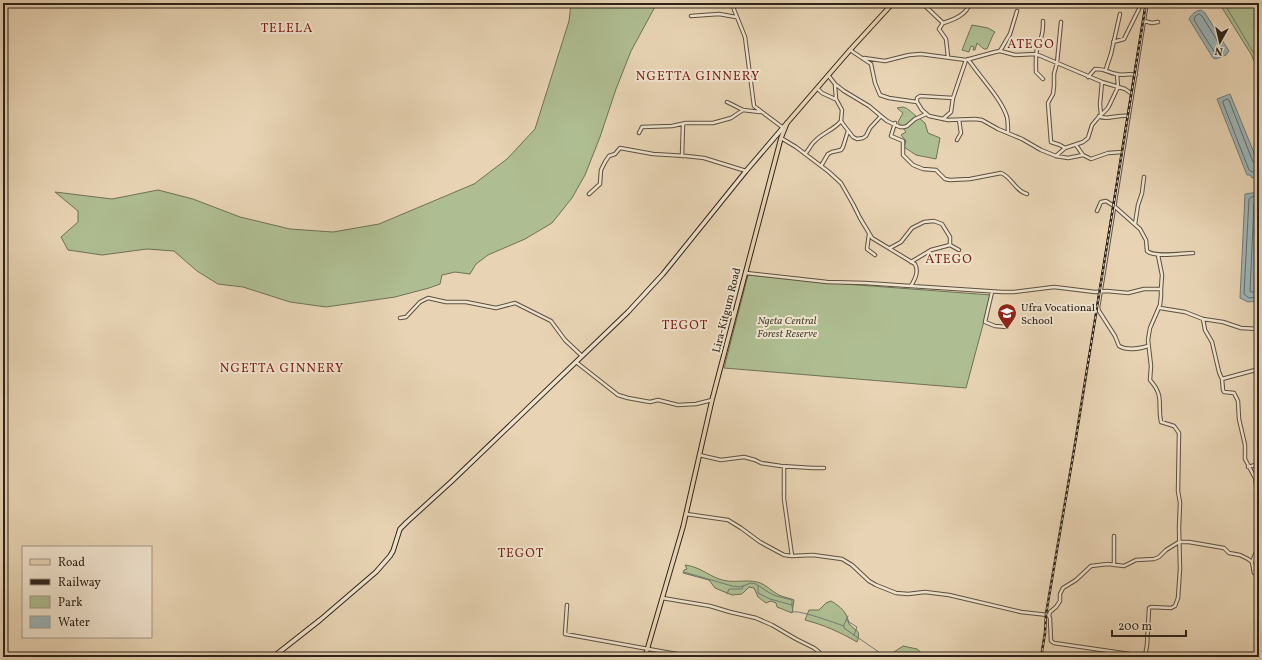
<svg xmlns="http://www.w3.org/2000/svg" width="1262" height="660" viewBox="0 0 1262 660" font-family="Vollkorn,serif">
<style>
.green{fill:#afbe92;stroke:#6e7156}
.water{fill:#9cb5b8;stroke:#707b79}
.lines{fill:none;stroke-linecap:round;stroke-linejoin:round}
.shore{stroke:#656c69;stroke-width:1}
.stream{stroke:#707b79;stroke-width:1}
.minor-casing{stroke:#5c5040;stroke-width:4.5}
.secondary-casing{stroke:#2e241a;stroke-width:5.5}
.primary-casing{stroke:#2e241a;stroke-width:5.5}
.minor{stroke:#f0e3ce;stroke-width:2.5}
.secondary{stroke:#f0e3ce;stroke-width:3.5}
.primary{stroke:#e8d4b4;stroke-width:3.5}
.rail-casing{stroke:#2e241a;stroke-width:2.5}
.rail{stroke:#f0e3ce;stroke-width:1;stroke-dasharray:3;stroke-linecap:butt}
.labels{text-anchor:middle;stroke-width:4;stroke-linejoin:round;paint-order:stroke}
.poi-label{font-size:11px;fill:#2e241a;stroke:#f0e3ce;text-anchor:start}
.street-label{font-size:11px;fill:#2e241a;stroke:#f0e3ce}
.park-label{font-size:11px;font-style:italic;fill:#4e4a38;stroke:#f0e3ce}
.quarter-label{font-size:13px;letter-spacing:1px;fill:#7a1f14;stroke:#f0e3ce}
</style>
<rect width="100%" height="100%" fill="#e8d4b4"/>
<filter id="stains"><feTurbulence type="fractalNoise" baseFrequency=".005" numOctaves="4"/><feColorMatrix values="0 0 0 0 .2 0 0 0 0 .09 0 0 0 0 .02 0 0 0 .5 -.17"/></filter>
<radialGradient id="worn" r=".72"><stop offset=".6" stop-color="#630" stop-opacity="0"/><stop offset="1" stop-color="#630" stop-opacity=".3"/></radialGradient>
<path class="green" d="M571,3H657L631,51L616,89L600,137L585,175L572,198L552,223L525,239L488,255L476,264L470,274L455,272L442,275L440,284L429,288L395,297L326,307L290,302L243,287L218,284L197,271L174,251L147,249L102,255L68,250L61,237L78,222V211L55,192L112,199L158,190L193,199L240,217L290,229L333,232L379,224L474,184L507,159L535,129L569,21Z
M1219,3H1259V73L1251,54Z
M972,25L988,28L995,32L993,35L987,49H984L977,43L975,50H973L974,47L971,46L969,52L962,50Z
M903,107C908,108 912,113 916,116L911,120L913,121L919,118L925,123L928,133L940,138L936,159L916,155L904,147L906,141L901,135L906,132L898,122L903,113L897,108Z
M748,275L845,284L991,295L966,388L724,368Z
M685,565C700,567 706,574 719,579C732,584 745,579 757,582C766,584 771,591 779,595C783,597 789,598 794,600L792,613L777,607L776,603L771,601L766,603L758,597L754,588L749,587L742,594L732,595L715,588L709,580L683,573L684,570L687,569Z
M831,601C841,607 847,612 849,624C857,632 861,630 857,642C840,632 824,625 805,620L809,610H819L826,603Z
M903,646L917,649L926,657H891V654Z"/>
<path class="water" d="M1201,10L1205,13L1229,51L1226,55L1216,59L1213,58L1189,19C1192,14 1195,11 1201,10Z
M1230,94L1259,165V172L1257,173L1258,176L1252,178L1250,175H1247L1217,99Z
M1259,192V301L1248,302L1240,298L1245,194Z"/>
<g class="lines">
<path class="shore" d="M1199,14L1202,16L1223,50L1222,52L1217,54L1215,53L1194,20L1195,17Z
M1259,165L1256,164L1253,162L1229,100L1227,99L1223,101V103L1249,170L1252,172L1259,169
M1259,196L1251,197L1249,199L1244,294L1249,298L1259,297
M1259,201L1255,202L1254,203L1250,291L1251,292H1259
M1259,223L1256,284L1259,286"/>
<path class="stream" d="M1224,3L1259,62
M684,572L732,586L740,587L751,583L756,584L768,592L776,596L792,600V605
M758,586V593L770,599L792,605L793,612C800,610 835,623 844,626V628L886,657
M727,594L729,589H742L743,586
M846,620L857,627L854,635
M844,625L848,616"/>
<g class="minor-casing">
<path id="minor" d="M922,3L943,23
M733,7L745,37L754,106L782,127
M1146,8L1098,308L1099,311L1115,336L1119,346C1128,351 1138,349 1148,346
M691,16L719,14L736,17
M1043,21C1043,34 1042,35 1038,46C1035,53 1036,64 1036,72L1043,79
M1144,21L1152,23L1158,22
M1061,22L1057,63L1054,74V86L1053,94L1048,103L1051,142L1060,145L1065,148
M1113,42L1124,39L1139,9
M850,50L871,64L875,83L880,95L889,98L917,102L922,110L929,116L948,120L975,119L982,120L998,129L1022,139L1041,150L1056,156L1068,158L1083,155L1091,159L1108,153L1123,152
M1000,51L1010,34L1017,11
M948,57L946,39L939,29L943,23C953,20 967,15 970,3
M864,58L885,61L909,55L921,54L966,60L995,52L1000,51L1015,55L1036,54L1102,82L1100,104L1101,115
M968,59C979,76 1001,98 1007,117C1008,122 1008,128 1008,133
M1106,69L1111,54L1120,14
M828,75L835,84L844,91L869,106L887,121L900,127H904L907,126L915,119L926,114
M1088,77L1095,69C1107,69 1106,72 1116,74C1123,76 1129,73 1136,75
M1102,82L1125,89L1132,94
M835,85L836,99L842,110L841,121L843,124L853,137L857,139L863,138L866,136L870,128L881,116
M817,88L822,93L835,99
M727,102L743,110L760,112
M917,102V98L920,96L953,98L966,60
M1099,116C1107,121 1118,114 1129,116
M943,119L951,112L953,98
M895,123L891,136L903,141V155L913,165L923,169L936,170L945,179L950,180L970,179L1001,173C1012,177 1015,191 1027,194
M639,133L642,127L672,126L686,123H713L731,118L743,110
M781,138L796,147L829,172L841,183L853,204L860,218L872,238L915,264C919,272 915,279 911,286
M957,140L961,133L959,120
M1076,145L1083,155
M805,154C809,150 811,144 815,141C822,133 834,130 841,121
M682,156L683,124
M1056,156L1065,148L1083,142L1088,138L1092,125L1097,119L1107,109L1109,106L1118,87L1117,74
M821,166L828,154L832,152L841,150L843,147L848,131
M589,194L600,184L601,170L605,162L609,156L615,154L620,148L653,154L686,156L704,158L746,171
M1097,211L1101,202L1106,201L1114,206L1140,229L1146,240L1147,251C1155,258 1182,253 1193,253
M1135,224L1138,205L1142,193L1144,177
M869,234L867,249L875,255
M890,248L901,242L912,228L924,222L934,221L942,224L950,237V245
M1158,255L1162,275L1161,289
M911,262L931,250L950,245L959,250
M746,273L827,282L865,283L1002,292H1014L1054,287L1095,292L1107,291L1128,293L1144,289H1161V296L1160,305L1150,328L1148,340L1151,366L1150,380C1165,397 1157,403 1161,422L1174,426L1179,433L1178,491L1180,503L1179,528L1180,569L1178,598L1175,606L1171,608L1151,607L1149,608L1147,645L1145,656
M992,292L985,322L995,326L1007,327
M1160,308L1185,312L1203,319L1223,322L1241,328L1259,329
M400,318L406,317L420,302L428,298L446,302H466L496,308L515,303L551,321L565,340L582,356
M1203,319L1205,330L1212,342L1219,372L1222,379L1223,390L1224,392L1234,393L1238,401L1239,419L1245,445V459L1255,478L1259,503
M576,362L618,395L628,398L650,402L658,400L678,405L696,404L712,400
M1222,379L1259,369
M699,455L721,460L744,457L755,460L761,463L781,466L813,468H824
M784,466V499L792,556
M1248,467L1259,464
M686,514L728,520L741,528L760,542L784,555L792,556L813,555L842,559L852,565L869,581L876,585L896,593L908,594L925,592L949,595L1021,612L1048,615L1050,618L1051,641L1054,643L1150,657
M1259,534L1257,539L1259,543L1258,547L1252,562L1254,573L1259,574
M1114,536V565
M662,598L710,606L730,612L756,618L772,625L796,639L814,648L819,652L822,657
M567,605L565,634L693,657
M1049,616L1050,612L1056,607L1060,601V594L1063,588L1076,580L1091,566L1108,564L1124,566L1136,560L1154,559L1159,557L1166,550L1179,542H1189L1224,548L1229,553L1240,555L1248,559L1252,562"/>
</g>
<g class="secondary-casing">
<path id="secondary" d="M273,657L320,620L376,572L390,556L393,551L400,529L407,522L452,481L628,312L663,274L746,171L787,123"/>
</g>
<g class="primary-casing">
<path id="primary" d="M645,657L683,527L712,400L781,138L787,123L850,50L893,3"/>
</g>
<use href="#minor" class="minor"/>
<use href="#secondary" class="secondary"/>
<use href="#primary" class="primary"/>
<g class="rail-casing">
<path id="rail" d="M1041,657L1045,633L1046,614L1074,450L1146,3"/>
</g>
<use href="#rail" class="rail"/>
</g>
<defs>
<g id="school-pin" transform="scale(1)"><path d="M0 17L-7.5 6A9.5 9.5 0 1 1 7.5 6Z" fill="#8f2418" stroke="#f0e3ce"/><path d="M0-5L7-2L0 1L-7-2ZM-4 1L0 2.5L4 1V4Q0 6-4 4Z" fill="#fff"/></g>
</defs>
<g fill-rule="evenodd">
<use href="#school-pin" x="1007" y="313"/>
</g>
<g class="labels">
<g class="poi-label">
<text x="1021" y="311">Ufra Vocational<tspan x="1021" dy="13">School</tspan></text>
</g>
<g class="street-label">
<text transform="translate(726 310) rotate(-76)" y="4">Lira-Kitgum Road</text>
</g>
<g class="park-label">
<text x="787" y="324">Ngeta Central<tspan x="787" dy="13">Forest Reserve</tspan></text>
</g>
<g class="quarter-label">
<text x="287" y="32">TELELA</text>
<text x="1031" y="48">ATEGO</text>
<text x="698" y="80">NGETTA GINNERY</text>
<text x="949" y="263">ATEGO</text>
<text x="685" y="329">TEGOT</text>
<text x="282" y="372">NGETTA GINNERY</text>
<text x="521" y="557">TEGOT</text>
</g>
</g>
<rect width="1262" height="660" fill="none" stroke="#e8d4b4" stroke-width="16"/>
<rect x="4" y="4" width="1254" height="652" fill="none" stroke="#2e241a" stroke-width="2"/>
<rect x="8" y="8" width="1246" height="644" fill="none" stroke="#2e241a"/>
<rect x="22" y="546" width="130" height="92" fill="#f0e3ce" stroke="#a29786"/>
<rect x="30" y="559" width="20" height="6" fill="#e8d4b4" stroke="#a29786"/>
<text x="58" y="566" font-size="12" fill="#2e241a">Road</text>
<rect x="30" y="579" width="20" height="6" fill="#2e241a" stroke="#a29786"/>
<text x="58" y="586" font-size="12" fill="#2e241a">Railway</text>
<rect x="30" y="596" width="20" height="12" fill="#afbe92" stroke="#a29786"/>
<text x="58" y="606" font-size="12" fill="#2e241a">Park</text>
<rect x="30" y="616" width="20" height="12" fill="#9cb5b8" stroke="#a29786"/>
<text x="58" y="626" font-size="12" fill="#2e241a">Water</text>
<g transform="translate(1220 42) rotate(188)" stroke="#f0e3ce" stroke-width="3" paint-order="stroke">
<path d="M0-3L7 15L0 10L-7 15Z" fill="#2e241a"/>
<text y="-6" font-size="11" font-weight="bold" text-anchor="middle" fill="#2e241a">N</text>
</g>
<path d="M1112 630v6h74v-6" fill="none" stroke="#2e241a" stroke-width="2"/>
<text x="1118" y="630" font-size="12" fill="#2e241a" stroke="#f0e3ce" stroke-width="3" paint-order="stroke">200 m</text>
<rect width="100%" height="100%" filter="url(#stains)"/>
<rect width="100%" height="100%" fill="url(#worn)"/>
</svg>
